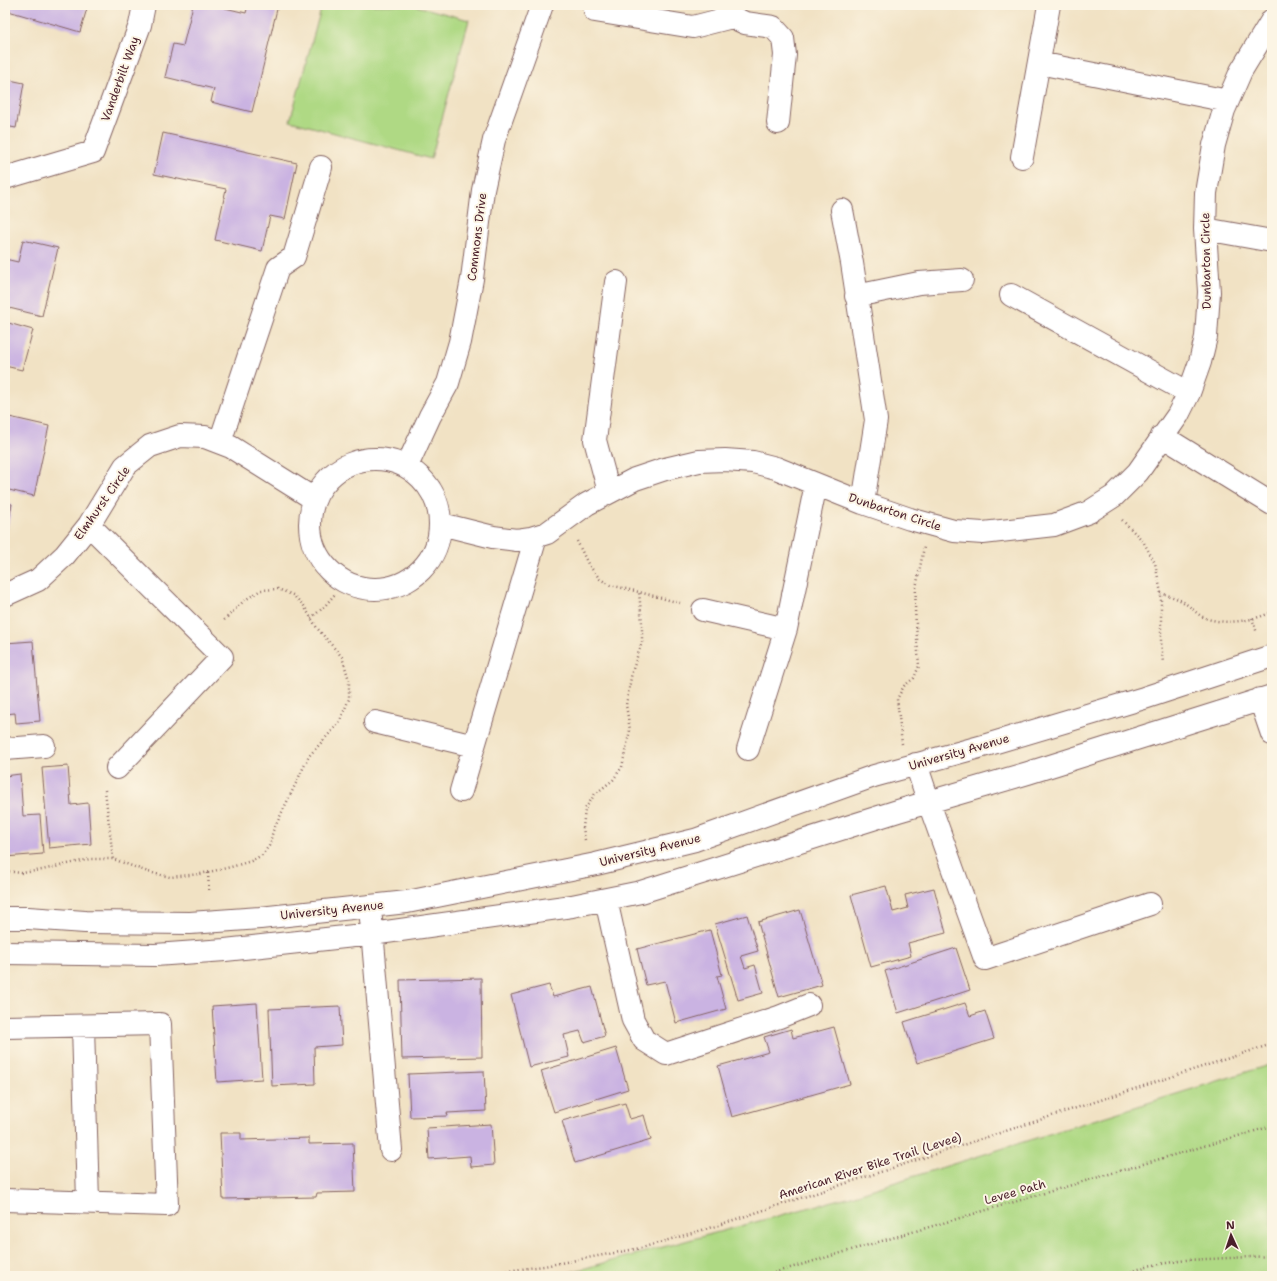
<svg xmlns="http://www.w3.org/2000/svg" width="1277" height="1281" viewBox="0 0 1277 1281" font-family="'Shantell Sans',sans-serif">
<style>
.green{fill:#afd984;stroke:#7c7c58}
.building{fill:#cab3e2}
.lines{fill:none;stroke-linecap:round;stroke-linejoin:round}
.minor-casing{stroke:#846361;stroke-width:24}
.path{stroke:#846361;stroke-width:2.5;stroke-dasharray:1 3;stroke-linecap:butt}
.minor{stroke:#fff;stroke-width:22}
.labels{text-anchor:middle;stroke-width:4;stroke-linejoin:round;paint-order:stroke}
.street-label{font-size:12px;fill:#4a1f2b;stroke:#fcf5e5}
</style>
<rect width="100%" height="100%" fill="#fcf5e5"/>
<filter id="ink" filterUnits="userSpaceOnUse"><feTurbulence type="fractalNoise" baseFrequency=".025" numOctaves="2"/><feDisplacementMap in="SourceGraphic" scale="8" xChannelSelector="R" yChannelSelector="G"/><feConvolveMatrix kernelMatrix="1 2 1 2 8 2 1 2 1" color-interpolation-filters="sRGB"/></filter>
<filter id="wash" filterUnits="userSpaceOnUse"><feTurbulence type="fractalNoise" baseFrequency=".012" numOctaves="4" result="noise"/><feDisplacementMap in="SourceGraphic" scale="16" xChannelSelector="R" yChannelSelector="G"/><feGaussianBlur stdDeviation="0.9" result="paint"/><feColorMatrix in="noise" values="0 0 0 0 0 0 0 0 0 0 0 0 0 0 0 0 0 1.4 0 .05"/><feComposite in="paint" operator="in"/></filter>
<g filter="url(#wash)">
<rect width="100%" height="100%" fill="#f1e2c4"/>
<path class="green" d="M322,5H413L469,20L431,159L290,121Z
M1272,1064V1276H556L848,1197Z"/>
<g id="blocks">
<path class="building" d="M5,5H88L80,32L5,10Z
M193,5H226L225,8L246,13L248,5H278L252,112L211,102L214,89L165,77L173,44L183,46Z
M5,79L24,83L16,128L5,126Z
M163,133L297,163L285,219L270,216L262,251L215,240L226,189L154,174Z
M23,240L58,248L42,316L5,307V259L18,262Z
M5,322L33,330L22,370L5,366Z
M5,416L49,426L34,496L5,489Z
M5,503L12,504L6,536H5Z
M33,641L40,721L16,723L15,713L5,714V643Z
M68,766L71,805L88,803L91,844L49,848L42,768Z
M20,774L23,816L40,815L43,854L5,857V776Z
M886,886L893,912L908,908L905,895L934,888L946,933L908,943L911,956L871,967L851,895Z
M800,910L822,985L779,997L758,922Z
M747,915L758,951L741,956L745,968L755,965L763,993L738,1000L715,924Z
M710,930L722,975L717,976L726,1009L676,1023L665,981L646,985L637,949Z
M956,948L970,990L898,1013L885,971Z
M481,978L482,1057L402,1059L400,980Z
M549,985L553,997L592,987L605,1036L584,1042L580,1031L564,1035L569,1057L529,1067L511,995Z
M257,1003L262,1079L217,1082L212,1006Z
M965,1003L970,1016L985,1011L994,1039L917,1063L904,1022Z
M340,1006L342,1045L314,1047L315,1084L272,1086L269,1009Z
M834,1027L850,1084L732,1117L718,1066L769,1052L764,1037L791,1029L793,1038Z
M616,1048L628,1089L554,1112L541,1071Z
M484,1071L486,1111L447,1113L448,1116L410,1117L408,1074Z
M625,1103L630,1119L644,1115L651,1140L575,1163L562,1121Z
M491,1124L494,1165L471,1167L470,1156L429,1159L427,1128Z
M220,1133H241V1140L309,1138V1144L353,1143L355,1192L317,1193L316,1197L223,1199Z"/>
</g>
</g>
<g filter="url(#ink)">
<use href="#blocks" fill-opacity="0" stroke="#846361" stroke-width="1"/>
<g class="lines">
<g class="minor-casing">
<path id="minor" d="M726,5L732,17L745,23L773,27L783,38L785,55L778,123
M595,11L693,27L732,17
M1039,63L1228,101
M1022,157L1049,5
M5,178L93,152L140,25L144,5
M842,210L852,263L876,420L863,503
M1205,229L1272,241
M1011,295L1189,393
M856,296L919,283L962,280
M1162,436L1272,504
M220,442L278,268L294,257L321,167
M310 524a65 65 0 1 1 130 0a65 65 0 1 1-130 0Z
M407,466L430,416L448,383L460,342L472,279L483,190L494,140L542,5
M609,492L595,440L616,282
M441,524L493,537L517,540L531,538L547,533L587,504L635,479L665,469L699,461L725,460L753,462L776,468L863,503L910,519L954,531L983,533L1054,525L1089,512L1114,496L1138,472L1178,415L1189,393L1200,362L1206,337L1209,292L1205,229L1206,193L1214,145L1224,110L1241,71L1272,20
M89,525L222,657L117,768
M5,595L38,580L65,555L89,525L125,466L150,446L180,436L205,437L231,447L314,499
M703,610L786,629L816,484
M1260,699L1272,734
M375,722L474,746L536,537
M5,749L44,746
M748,749L786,629
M916,764L929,803L985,959L1150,904
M461,791L474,746
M606,900L633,1020L644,1040L666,1054L779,1017L809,1005
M5,918H28L85,922L190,923L260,918L407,902L596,864L695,840L874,776L983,746L1144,698L1272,656
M371,919L391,1150
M5,953L155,955L225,950L372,934L572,906L641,892L898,811L1028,773L1272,696
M83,1026L88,1202
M5,1027L160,1024L167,1205L5,1200"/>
</g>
<path class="path" d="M1122,520L1143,541L1155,563L1161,593V641L1163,663
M577,541L588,564L600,579L610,585L639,592L680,603
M1161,593C1169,596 1179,598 1186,604C1192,608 1197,614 1203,617C1223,626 1253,621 1272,612
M311,618L324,607L335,594
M1252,618L1257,633
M902,744L897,699L904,686L914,678L919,666L915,610L916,588L924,547
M105,790L113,859
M585,840L583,828L585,809L595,794L613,780L622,767L630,730L626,705L632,672L642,642V623L639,592
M5,871L22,873L42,870L90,859H113L148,872L170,877L200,874L231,867L251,861L262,855L269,846L273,831L309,756L339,723L349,699V680L342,657L317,628L304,606L293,595L278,589L261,590L245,600L222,622
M208,873L209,890
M467,1276L544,1266L641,1248L709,1228L1272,1044
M763,1276L1272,1126
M1120,1276L1147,1266L1186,1260L1272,1256"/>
<use href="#minor" class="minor"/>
</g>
</g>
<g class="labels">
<g class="street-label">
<text transform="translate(120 79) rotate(-70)" y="4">Vanderbilt Way</text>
<text transform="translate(477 237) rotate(-83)" y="4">Commons Drive</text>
<text transform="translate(1206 261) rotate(-91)" y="4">Dunbarton Circle</text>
<text transform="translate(102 503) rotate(-55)" y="4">Elmhurst Circle</text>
<text transform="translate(895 512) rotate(18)" y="4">Dunbarton Circle</text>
<text transform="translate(959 752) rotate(-16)" y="4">University Avenue</text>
<text transform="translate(650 850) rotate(-14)" y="4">University Avenue</text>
<text transform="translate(332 910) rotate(-6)" y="4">University Avenue</text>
<text transform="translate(870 1166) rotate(-18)" y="4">American River Bike Trail (Levee)</text>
<text transform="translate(1015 1192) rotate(-16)" y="4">Levee Path</text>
</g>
</g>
<rect width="1277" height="1281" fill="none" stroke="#fcf5e5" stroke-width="20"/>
<g transform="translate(1231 1235) rotate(357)" stroke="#fcf5e5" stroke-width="3" paint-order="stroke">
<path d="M0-3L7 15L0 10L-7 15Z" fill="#4a1f2b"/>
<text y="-6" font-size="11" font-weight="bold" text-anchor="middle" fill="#4a1f2b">N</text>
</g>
</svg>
